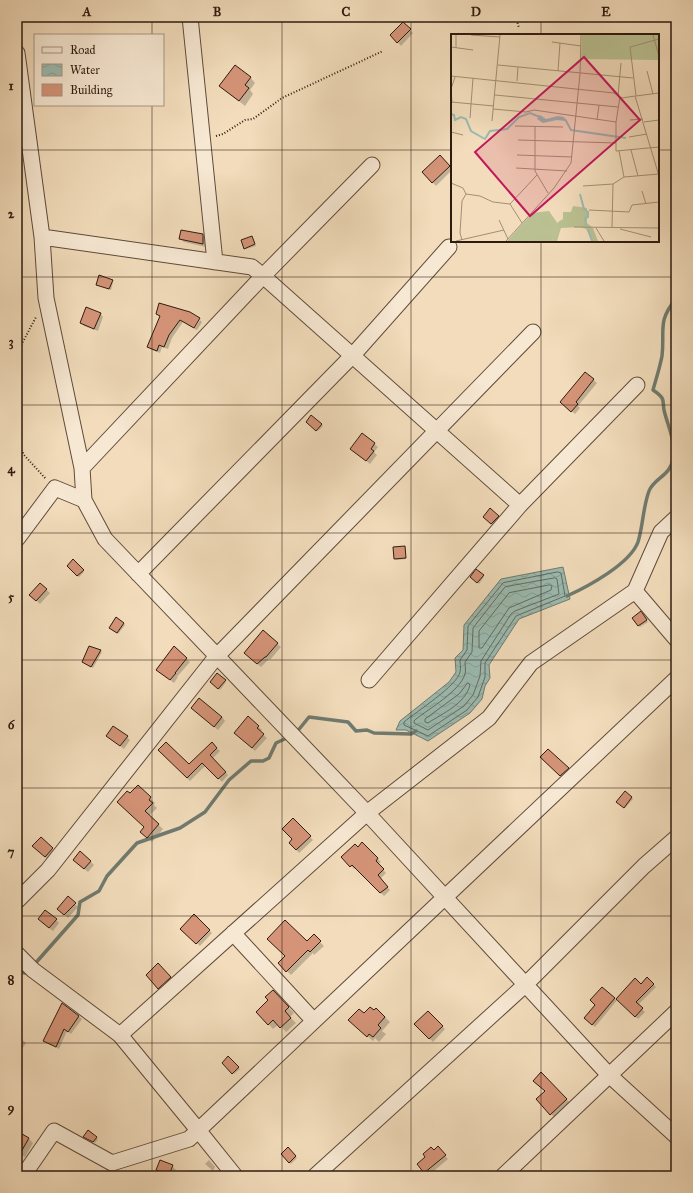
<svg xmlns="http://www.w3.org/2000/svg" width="693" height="1193" viewBox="0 0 693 1193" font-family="'IM FELL Great Primer',serif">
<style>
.water{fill:url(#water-waves);stroke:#6f7b70}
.shadow{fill:#0003}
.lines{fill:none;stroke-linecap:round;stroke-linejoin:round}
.shore{stroke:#646b60;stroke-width:1}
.stream{stroke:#6f7b70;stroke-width:3.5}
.building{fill:#d59478;stroke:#2e1b0f}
.minor-casing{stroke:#5f4b3a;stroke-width:17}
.path{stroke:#2e1b0f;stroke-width:2;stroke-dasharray:1 2;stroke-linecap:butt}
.minor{stroke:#f7e8d3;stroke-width:15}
.grid{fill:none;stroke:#2e1b0f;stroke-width:1;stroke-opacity:0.55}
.inset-river{fill:none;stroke:#9bbbb1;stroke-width:2}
.inset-road{fill:none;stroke:#a48f76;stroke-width:1}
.view{fill:#c2185b;fill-opacity:0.15;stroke:#c2185b;stroke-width:2}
.inset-edge{fill:none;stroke:#2e1b0f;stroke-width:2}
.neatline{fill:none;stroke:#2e1b0f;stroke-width:1.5}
.grid-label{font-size:13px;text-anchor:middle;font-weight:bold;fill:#2e1b0f}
</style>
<defs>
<pattern id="water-waves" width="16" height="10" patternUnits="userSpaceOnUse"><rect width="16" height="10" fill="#9bbbb1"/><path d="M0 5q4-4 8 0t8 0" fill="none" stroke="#86a097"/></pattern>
</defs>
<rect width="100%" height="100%" fill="#f2dcbb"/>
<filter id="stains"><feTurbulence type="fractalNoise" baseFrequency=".005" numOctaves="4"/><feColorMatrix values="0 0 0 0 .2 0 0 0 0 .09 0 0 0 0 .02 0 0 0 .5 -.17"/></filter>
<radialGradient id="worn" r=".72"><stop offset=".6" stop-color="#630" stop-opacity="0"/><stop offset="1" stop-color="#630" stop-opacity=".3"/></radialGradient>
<path class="water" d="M563,567L570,599L519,619L489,665L490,678L485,686L482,699L470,713L428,741L406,730H396L400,721L449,682L456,672L455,658L463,650L464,625L501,579Z"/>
<path class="shadow" d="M403,23L413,33L401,46L391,35Z
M250,77L255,83L250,90L253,94L245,106L220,86Z
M440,156L452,169V170L436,186L423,172Z
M203,235L206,239V247L184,242L180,239Z
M253,239L256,246L246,249L245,248Z
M112,281L113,282L111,290L98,285Z
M100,313L103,317L98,331L84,326L81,323Z
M157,314L198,318L193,328L183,322L172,338L168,349L162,347L160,353L152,350L148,347L160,317Z
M200,320L202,322L197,330L194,329Z
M585,373L597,383L578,406L580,408L575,414L564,405Z
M312,416L323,426L318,431L307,422Z
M362,434L378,447L374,452L377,455L370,464L351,449Z
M490,510L501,520L495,527L487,520Z
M405,547L406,549V559L396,560L395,558Z
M73,561L84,572L79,577L68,566Z
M477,571L484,577L479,584L471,577Z
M40,584L50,593L40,604L30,595Z
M642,614L648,622L640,627L633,618Z
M123,623L125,625L118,634L111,629Z
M263,632L281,647L270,660L269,659L261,667L248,656Z
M90,647L102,652L93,668L85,663Z
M174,648L190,662L177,677H178L174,683L161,673Z
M217,675L226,682L220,690L211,682Z
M195,711L222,717L225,721L218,730Z
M249,718L262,730L260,732L267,738L255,751L239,736Z
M107,736L127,737L130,740L124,749Z
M212,744L220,751L213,758L228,775L222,782L206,765L190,781L159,750L189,765Z
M548,751L570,771L563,778L542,757Z
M138,786L155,803L154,805L157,808L149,816L163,829L152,842L141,832L145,827L130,795Z
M625,793L633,799L625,808L618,802Z
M293,819L313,840L299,853L290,843L294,840Z
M41,838L55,852L48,860L34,846Z
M362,843L381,862L378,864L386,873L380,879L390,890L384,896L356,868L354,869L343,857L359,848Z
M90,861L94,865L88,872L77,863Z
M68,897L78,907L68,918L62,912Z
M194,916L212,933L200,946L181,929Z
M56,920L59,923L53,931L42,923Z
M314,936L324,946L314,955L313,953L291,975L279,963Z
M158,964L174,981L162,991L147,975Z
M647,978L656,987L638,1005L645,1012L638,1019L618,999L595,1027L588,1021L596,1005L602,988L616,1000L635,980L641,985Z
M278,996L294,1013L290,1017L296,1023L286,1032L279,1024L273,1029L257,1012Z
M62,1004L82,1019L71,1034L67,1031L59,1049L44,1041Z
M428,1012L445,1029L433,1042L416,1024Z
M364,1015L385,1017L390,1022L382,1031L386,1034L379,1042L375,1038L373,1041L355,1025Z
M17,1035L26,1043L18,1055L17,1054Z
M228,1058L240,1069L234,1074L223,1063Z
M542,1073L570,1103L554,1117L537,1099L546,1091Z
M17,1132L29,1139L33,1143L25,1157L19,1154L17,1158Z
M89,1132L98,1139L95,1143L86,1138Z
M288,1149L297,1158L291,1164L282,1154Z
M434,1151H441L448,1159L428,1176L418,1165Z
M209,1160L215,1167L213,1171L205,1164Z
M172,1166L176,1170L173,1176H168L160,1173L157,1169Z"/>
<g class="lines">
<path class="shore" d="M558,572L561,573L565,596L516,616L485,663V677L478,697L467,710L428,736L404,725V722C416,712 458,685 460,672C461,668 460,663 460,660L467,650L468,626L503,583Z
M555,578L557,579L559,594L515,611L511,614L481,661L480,676L473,695L464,706L428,730L414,723V721L416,719C430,708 460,691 465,674C466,670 465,666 465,662L472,652L473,628L505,587Z
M550,585L552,586L551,590L509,608L482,648H479V631L509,593Z
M468,683L470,685C465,704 443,713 428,723L425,722V719L459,694Z"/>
<path class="stream" d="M567,596C587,587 630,564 638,542C643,526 643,507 649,491C653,481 664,477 669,469C681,451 668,428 664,410C663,406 664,401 662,398C660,395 656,392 653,390C656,379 660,367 662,356C665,331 657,321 676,299
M296,733L309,717L348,722L356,731L367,730L374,733L411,734L416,731
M33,966L78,915L80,902L99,891L107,876L137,843L180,828L205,812L229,780L251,761H263L269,758L276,743L289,737
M17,967L24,973H28L29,971"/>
</g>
<path class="building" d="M403,22L411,29L397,43L390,35Z
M235,65L251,77L245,85L249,88L239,101L219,86Z
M440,155L450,166L432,183L422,172Z
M181,230L203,234V244L179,239Z
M252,236L255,244L244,249L241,240Z
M99,275L113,280L109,289L96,285Z
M159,303L190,312L200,318L194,328L180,320L169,335L164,347L159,345L157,351L147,347L160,316L156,314Z
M86,307L101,313L94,329L80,323Z
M585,372L594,379L576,402L578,404L571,412L560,402Z
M311,415L322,424L316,431L306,422Z
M362,433L375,443L371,449L374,451L366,461L350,449Z
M490,508L499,516L491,524L483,517Z
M405,546L406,558L394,559L393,547Z
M73,559L84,570L77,576L67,566Z
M476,569L484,575L477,583L470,577Z
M40,583L47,589L36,601L29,595Z
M641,611L647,620L638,626L632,618Z
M116,617L124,623L117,633L109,628Z
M263,630L278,643L266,657H265L257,664L244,653Z
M89,646L101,650L91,667L82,662Z
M174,646L187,658L175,673H176L170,680L156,670Z
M217,673L226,680L218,689L210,682Z
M199,698L222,717L214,727L191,708Z
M248,716L259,726L257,728L264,734L252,748L234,733Z
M113,726L128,736L120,746L106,736Z
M166,742L189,764L212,742L217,748L210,755L226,772L218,779L202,763L187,778L158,750Z
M548,749L569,768L560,776L540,757Z
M138,785L151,797L149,800L153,803L145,811L159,824L147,838L140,832L144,827L117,802L127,791L130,793Z
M625,791L632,797L624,808L616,802Z
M293,818L311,836L296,850L289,843L292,839L282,829Z
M41,837L53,848L45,857L32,846Z
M362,842L378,858L376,861L384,869L378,875L388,887L380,893L352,865L350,867L341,857L355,844L358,847Z
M80,851L91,861L84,869L73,860Z
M68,896L76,903L64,915L57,909Z
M45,910L57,919L49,928L38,919Z
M194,914L210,930L196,944L180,929Z
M285,920L307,941L314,934L321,941L310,952L308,950L286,972L278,963L285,956L267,939Z
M158,963L171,977L158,989L146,975Z
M647,977L654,984L636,1002L643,1008L635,1017L616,999L635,978L641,984Z
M602,987L615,998L592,1025L584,1018L595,1005L590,1000Z
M273,990L289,1007L285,1011L291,1018L280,1028L273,1020L268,1025L256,1012L268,1000L265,997Z
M62,1003L79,1016L68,1032L64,1029L56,1047L43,1041Z
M370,1007L374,1010L376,1008L385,1017L378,1025L381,1028L373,1037L369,1034L367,1037L348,1020L359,1009L364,1013Z
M428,1011L443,1026L429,1039L414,1024Z
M228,1056L239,1067L232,1074L222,1063Z
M541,1072L567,1099L550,1115L536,1099L545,1091L533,1081Z
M88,1130L97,1137L93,1142L83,1137Z
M17,1131L29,1138L17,1159Z
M438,1146L446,1155L424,1173L417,1164L425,1157L423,1154L431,1147L434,1150Z
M288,1147L296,1156L289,1163L281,1154Z
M160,1160L173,1165L169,1175L156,1170Z"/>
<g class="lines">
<g class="minor-casing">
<path id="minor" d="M190,17L215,262
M17,53L42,237L46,298L82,468L84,500L105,539L367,813L608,1074L676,1136
M42,237L252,267L263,276L520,505
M82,468L263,276L372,165
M17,539L55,488L84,500
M138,574L353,355L449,247
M635,591L676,639
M369,680L520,505L637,385
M17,901L48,870L216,657L533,332
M233,933L314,1021
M17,954L33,970L120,1035L198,1130L235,1176
M120,1035L367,813L489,718L531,663L635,591L661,532L676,518
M23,1176L54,1131L112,1163L189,1139L676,679
M315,1176L525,985L644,866L676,838
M503,1176L676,1012"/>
</g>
<path class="path" d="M516,17L519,28
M216,136L223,134L245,120L253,119L282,98L383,51
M17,353L36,317
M17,442L24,455L46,479"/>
<use href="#minor" class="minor"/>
</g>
<path class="grid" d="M152,17V35M282,17V1176M411,17V1176M541,17V35M152,105V1176M17,150H452M658,150H676M541,241V1176M17,277H676M17,405H676M17,533H676M17,660H676M17,788H676M17,916H676M17,1043H676"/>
<g transform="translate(451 34)">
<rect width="208" height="208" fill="#f2dcbb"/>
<path d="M131,1H208V26L130,25ZM122,172L136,174V189L142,194L147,207H141L135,195L129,193L110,194L106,207H101L107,188L112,185V178H120Z" fill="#bac091"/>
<path d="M98,177L107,190L101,207H56L81,179Z" fill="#bac091"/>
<path d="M89,81L95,85L107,82L113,83L115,87L106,86L92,89L86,85Z" fill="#9bbbb1"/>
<path class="inset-river" d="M0,80L3,81L4,86L10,83L15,85L20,97L34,105L39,97L56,95L68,83L79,79L89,83M114,85L120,96L175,104M129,160L133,175L137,178V183L134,184L135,192M137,195L141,207"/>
<path class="inset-road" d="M20,1L49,3M202,1L208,22M208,5L179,13L185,62L208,59M101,8L130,12M0,13L22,16M5,14V1M47,31L182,44M107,37L109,9M196,37L202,60M0,42L163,59L171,64L184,62L208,142M66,47L67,33M44,61L167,73M167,62L170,29M169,63L165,88V117L208,113M0,68L43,72M1,69L0,55L4,43M42,75L75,78L83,76L165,88M0,82V103M19,84L22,44M146,86L148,71M179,86L192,85M41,87L49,1M193,88L208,86M64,92L112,93M84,93V137L97,159M0,98L12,101M178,103L196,100M67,106L165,109M180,116L187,142M168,117L173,143M66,121L121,123M65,134L116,137M0,149L12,154L15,160L29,162L42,168L59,170L71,189M132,152L162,150L173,143L208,140M191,157L195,170M59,170L86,141M138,176L178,178L181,171L208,168M48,186L57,205M123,193L208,194M161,193L162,150M145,194L153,207M169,195L200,203M11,206L9,199L11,167L15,160M5,207L53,196M55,207L103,154L120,129L129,40L130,1"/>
<path class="view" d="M133,23L189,86L79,182L24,118Z"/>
<rect width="208" height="208" class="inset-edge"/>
</g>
<rect width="693" height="1193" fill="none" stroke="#f2dcbb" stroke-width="44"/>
<rect x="34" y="34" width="130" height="72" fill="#f7e8d3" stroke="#a79685"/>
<rect x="42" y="47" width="20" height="6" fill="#f7e8d3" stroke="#a79685"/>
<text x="70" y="54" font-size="12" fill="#2e1b0f">Road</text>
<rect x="42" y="64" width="20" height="12" fill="url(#water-waves)" stroke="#a79685"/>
<text x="70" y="74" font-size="12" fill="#2e1b0f">Water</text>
<rect x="42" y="84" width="20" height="12" fill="#d59478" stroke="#a79685"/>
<text x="70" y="94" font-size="12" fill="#2e1b0f">Building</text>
<rect x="22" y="22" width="649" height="1149" class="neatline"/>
<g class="grid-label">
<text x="87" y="16">A</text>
<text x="217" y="16">B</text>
<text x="346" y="16">C</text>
<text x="476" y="16">D</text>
<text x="606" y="16">E</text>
<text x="11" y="90">1</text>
<text x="11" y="218">2</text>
<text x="11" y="346">3</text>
<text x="11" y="473">4</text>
<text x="11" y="601">5</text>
<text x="11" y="729">6</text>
<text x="11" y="856">7</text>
<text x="11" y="984">8</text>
<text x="11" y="1112">9</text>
</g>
<rect width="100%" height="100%" filter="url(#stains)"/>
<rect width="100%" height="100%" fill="url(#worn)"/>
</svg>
